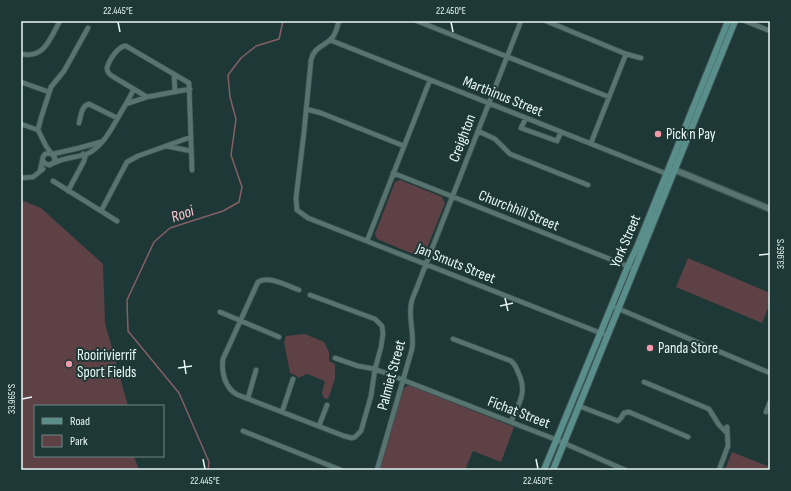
<svg xmlns="http://www.w3.org/2000/svg" width="791" height="491" viewBox="0 0 791 491" font-family="'Sofia Sans Condensed',sans-serif">
<style>
.green{fill:#5e4145}
.lines{fill:none;stroke-linecap:round;stroke-linejoin:round}
.stream{stroke:#865f65;stroke-width:1.5}
.minor-casing{stroke:#3b5351;stroke-width:6}
.tertiary-casing{stroke:#3b5351;stroke-width:8}
.secondary-casing{stroke:#3b5351;stroke-width:8}
.minor{stroke:#587471;stroke-width:4.5}
.tertiary{stroke:#587471;stroke-width:5.5}
.secondary{stroke:#5a8e8a;stroke-width:6}
.ticks{fill:none;stroke:#e8f8f6;stroke-width:1.5}
.poi-dot{fill:#f39aa8;stroke:#1d3836;stroke-width:1.5}
.labels{text-anchor:middle;stroke-width:4;stroke-linejoin:round;paint-order:stroke}
.street-label{font-size:15px;fill:#e8f8f6;stroke:#1d3836}
.poi-label{font-size:15px;fill:#e8f8f6;stroke:#1d3836;text-anchor:start}
.water-label{font-size:16px;font-style:italic;fill:#fec5cd;stroke:#1d3836}
.neatline{fill:none;stroke:#e8f8f6;stroke-width:1.5}
.ticks-label{font-size:10px;text-anchor:middle;fill:#e8f8f6}
</style>
<rect width="100%" height="100%" fill="#1d3836"/>
<path class="green" d="M400,180L442,197L445,203L425,253L418,256L377,239L375,234L395,182Z
M21,200L41,208L103,264L105,323L128,406H35V456H134L139,470H21Z
M688,258L770,293V303L762,323L676,287Z
M305,334L324,342L329,352V361L335,364V379L328,399L324,398L322,393L325,381L307,374L298,378L297,376L290,373L284,342L286,336Z
M407,386H411L514,427L501,462L473,451L465,470H379L403,389Z
M732,452L770,467V470H725Z"/>
<g class="lines">
<path class="stream" d="M208,470L209,462L179,393L128,331L127,300L154,242L170,228L223,211L239,202L242,187L231,155L236,119L230,97L228,75L241,58L256,46L279,39L283,21"/>
<g class="minor-casing">
<path id="minor" d="M339,21C337,27 336,35 331,39C323,47 314,47 311,60L304,132L296,198L297,210L308,218L603,334
M417,21L609,97
M546,21L626,54L641,58
M745,21L770,31
M330,40L667,174
M21,54C45,59 50,38 60,21
M174,74L175,92
M21,82L49,92
M147,97L112,76C109,74 107,72 107,68C109,60 119,45 126,46L189,83L192,170
M126,104L134,89
M306,109L321,113L404,146
M526,118L521,128L557,141L561,132
M79,123C81,116 81,106 89,104L117,118
M21,124L38,130
M478,131L495,139L510,154L588,185
M591,143L626,54
M166,146L191,151
M51,153L46,146L38,130L41,118L51,87L64,71L88,28
M53,154L79,148L101,142
M54,163C64,157 76,158 87,154C106,145 115,121 126,104L147,97L190,89
M40,171L43,157L45,154L51,153L55,158L54,162L50,165L46,164L43,161
M393,173L635,269
M21,178L33,177L43,169
M53,181L117,221
M68,191L84,161L85,157L83,154
M101,211L127,162L138,156L191,137
M367,241L430,80
M299,290C288,286 268,275 258,282L223,359C221,372 225,389 238,395L344,436L352,438L355,437L361,431L371,396L375,369L381,347L383,334L382,326L375,319L310,295
M612,306L770,373
M220,312L279,337
M453,339L511,361C515,364 516,367 518,372C528,392 519,403 511,422
M335,358L358,366L375,369L403,380L557,440L625,470
M644,382L709,409L719,425L727,433
M248,398L256,370
M579,406L618,421L621,418L624,413L629,412L688,437
M282,412L293,379
M766,412L770,402
M319,426L327,405
M243,431L341,470
M377,470L412,349C415,333 407,316 412,300L521,21
M719,470L728,446L727,427"/>
</g>
<g class="tertiary-casing">
<path id="tertiary" d="M672,171L675,170L770,209"/>
</g>
<g class="secondary-casing">
<path id="secondary" d="M544,470L628,266L637,247L728,21
M553,470L735,21"/>
</g>
<use href="#minor" class="minor"/>
<use href="#tertiary" class="tertiary"/>
<use href="#secondary" class="secondary"/>
</g>
<path class="ticks" d="M118,22L120,32M451,22L453,32M759,255L769,254M505,298L508,311M500,306L513,303M184,360L186,374M178,368L192,366M22,399L32,397M203,459L205,469M536,459L538,469"/>
<g class="poi-dot">
<circle cx="658" cy="134" r="4"/>
<circle cx="650" cy="348" r="4"/>
<circle cx="69" cy="364" r="4"/>
</g>
<g class="labels">
<g class="street-label">
<text transform="translate(503 96) rotate(22)" y="5">Marthinus Street</text>
<text transform="translate(462 138) rotate(-69)" y="5">Creighton</text>
<text transform="translate(519 210) rotate(22)" y="5">Churchhill Street</text>
<text transform="translate(625 241) rotate(-67)" y="5">York Street</text>
<text transform="translate(456 263) rotate(22)" y="5">Jan Smuts Street</text>
<text transform="translate(391 375) rotate(-75)" y="5">Palmiet Street</text>
<text transform="translate(519 412) rotate(21)" y="5">Fichat Street</text>
</g>
<g class="poi-label">
<text x="666" y="139">Pick n Pay</text>
<text x="658" y="353">Panda Store</text>
<text x="77" y="360">Rooirivierrif<tspan x="77" dy="17">Sport Fields</tspan></text>
</g>
<g class="water-label">
<text transform="translate(182 213) rotate(-20)" y="6">Rooi</text>
</g>
</g>
<rect width="791" height="491" fill="none" stroke="#1d3836" stroke-width="44"/>
<rect x="34" y="405" width="130" height="52" fill="#1d3836" stroke="#6e8583"/>
<rect x="42" y="418" width="20" height="6" fill="#5a8e8a" stroke="#6e8583"/>
<text x="70" y="425" font-size="12" fill="#e8f8f6">Road</text>
<rect x="42" y="435" width="20" height="12" fill="#5e4145" stroke="#6e8583"/>
<text x="70" y="445" font-size="12" fill="#e8f8f6">Park</text>
<rect x="22" y="22" width="747" height="447" class="neatline"/>
<g class="ticks-label">
<text x="118" y="14">22.445°E</text>
<text x="451" y="14">22.450°E</text>
<text transform="translate(780 254) rotate(-90)" y="4">33.965°S</text>
<text transform="translate(11 399) rotate(-90)" y="4">33.965°S</text>
<text x="205" y="484">22.445°E</text>
<text x="538" y="484">22.450°E</text>
</g>
</svg>
